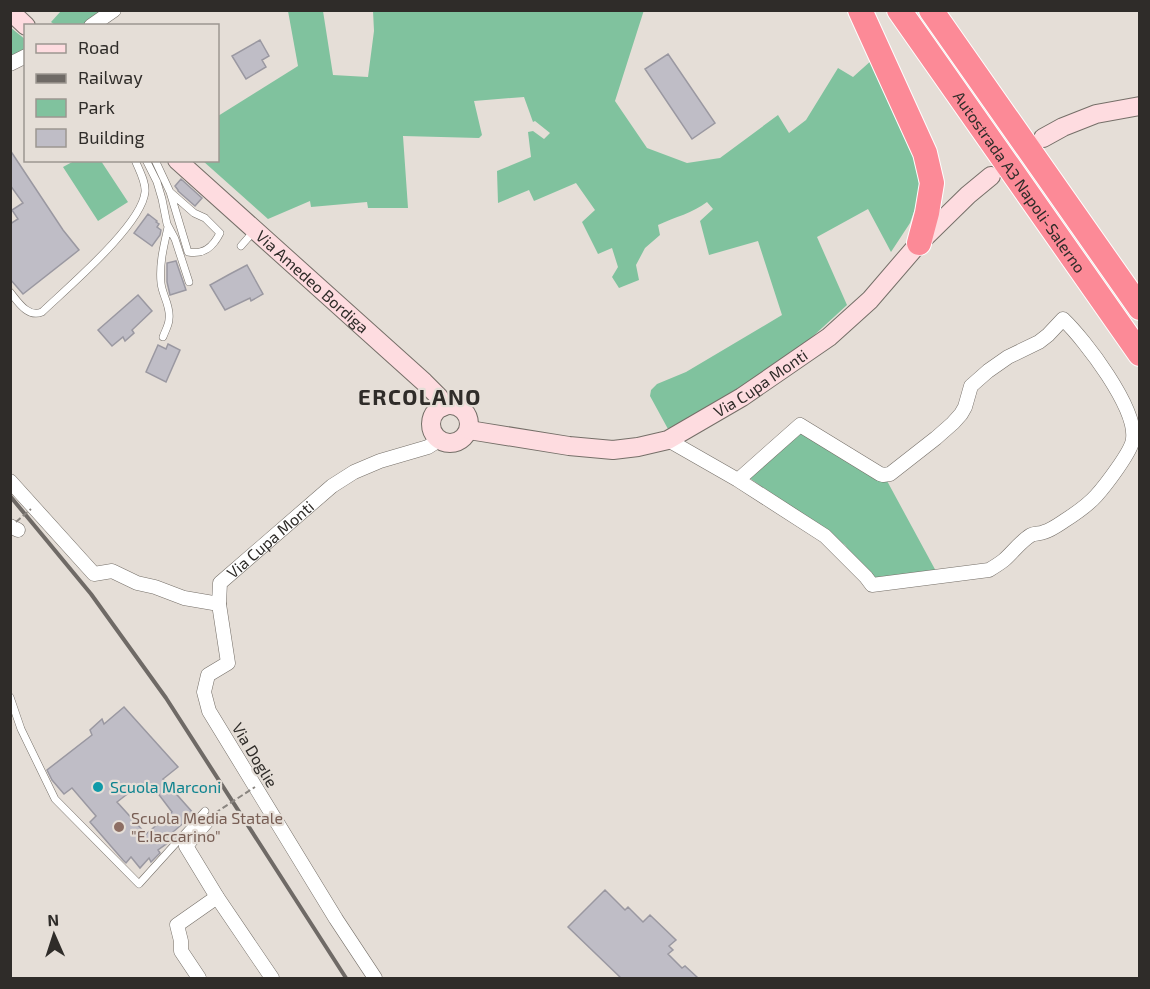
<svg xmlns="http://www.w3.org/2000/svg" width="1150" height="989" viewBox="0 0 1150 989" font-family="'Exo 2',sans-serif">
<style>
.green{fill:#80c29e}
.building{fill:#bfbdc6;stroke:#9a98a1;stroke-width:1.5;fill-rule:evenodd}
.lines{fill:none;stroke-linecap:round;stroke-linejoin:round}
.lane-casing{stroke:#756f68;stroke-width:8}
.street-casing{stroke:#756f68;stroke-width:15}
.secondary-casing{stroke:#756f68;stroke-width:20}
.highway-casing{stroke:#fff;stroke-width:26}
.lane{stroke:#fff;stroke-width:7}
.street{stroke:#fff;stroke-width:14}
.secondary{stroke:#fedce0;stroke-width:18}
.highway{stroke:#fc8a97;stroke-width:24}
.rail{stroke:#6f6a66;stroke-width:4}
.path-bridge{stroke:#8a8580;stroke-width:2;stroke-dasharray:6 3;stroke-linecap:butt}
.culture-dot{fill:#0f9aa8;stroke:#e5ded7;stroke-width:2}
.education-dot{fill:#8d6e63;stroke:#e5ded7;stroke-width:2}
.labels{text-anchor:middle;stroke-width:4.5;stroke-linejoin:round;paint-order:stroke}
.street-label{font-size:16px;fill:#2f2c29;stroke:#e5ded7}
.culture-label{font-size:16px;fill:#0d838f;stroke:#e5ded7;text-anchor:start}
.education-label{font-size:16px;fill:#785e54;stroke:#e5ded7;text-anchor:start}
.district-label{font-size:22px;font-weight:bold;letter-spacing:1.5px;fill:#2f2c29;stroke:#e5ded7}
</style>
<rect width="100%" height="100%" fill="#e5ded7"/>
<path class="green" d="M644,10L615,101L647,148L687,163L720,158L778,115L789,133L806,120L838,68L853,77L873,59L917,165L919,185L918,200L910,223L891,252L868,209L817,237L847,305L785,362L751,383L668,429L650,396L651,390L657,384L686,372L782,315L758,241L709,255L700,221L713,209L707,202C693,213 675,217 658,225L660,235L645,248L636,265L639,280L619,288L612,277L618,267L612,248L598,254L582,222L595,210L576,183L534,201L529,190L498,203L497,171L531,157L528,132L533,131L544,139L550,133L535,121L533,122L524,97L474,101L482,135L479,138L403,136L408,208H368L367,202L311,207L310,201L268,219L203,161L218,160V116L298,66L288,11H323L333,75L368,77L374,31L373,11Z
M61,11H107L86,25H55L51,22Z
M10,27L26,40L25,50L10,57Z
M74,161H101L128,202L98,221L63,167Z
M801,433L886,479L937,573L877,580L866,574L845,545L748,477Z"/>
<path class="building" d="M260,40L269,56L262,60L266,67L246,79L232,56Z
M668,54L715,123L692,139L645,69Z
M10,150L63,230L79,250L23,294L10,279V224L18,219L12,210L23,203L10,185Z
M181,179L202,198L195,206L178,191V190L175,186Z
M148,214L157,221L156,222L159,224L157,227L161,230L160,235L152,246L134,233Z
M176,261L186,290L170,295L167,282V263Z
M247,265L263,294L251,301L250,298L225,310L210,285L230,274Z
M138,295L152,311L132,330L134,333L125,341L123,337L112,346L98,330Z
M168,344L180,350L166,382L146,372L158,345L166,349Z
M124,707L178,767L163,779L194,814L166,838L169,842L158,850L160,853L151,862L149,858L140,868L131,857L126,863L123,860L90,822L96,816L72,788L64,794L52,780L47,770L92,735L90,730L102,719L104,724ZM139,785L147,794L154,788L172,812L146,834L117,802Z
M605,890L625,910L628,907L643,922L650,915L676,940L669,946L673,950L668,954L682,968L685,966L698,978H621L568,927Z"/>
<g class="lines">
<g class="lane-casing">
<path id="lane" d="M146,160L157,182L162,199L167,224L175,239L189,282
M155,160L170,192L188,252C204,255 213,247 220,233L205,218L194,213L170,192
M241,246L254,231
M10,292C18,302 28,318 42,312C67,288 142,225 145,192C146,182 139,170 135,160
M163,337C165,331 169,325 169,319C171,306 162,295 161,283C159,264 164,245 168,227
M10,697L21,729L55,799L139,884L205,811"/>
</g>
<g class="street-casing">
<g id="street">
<path d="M91,26L114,10"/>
<path d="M10,64L26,56"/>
<path d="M668,440L738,480L825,536L866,577L872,585L989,570C994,567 999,564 1004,560C1013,552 1021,541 1031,535C1035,533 1040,534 1044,532C1051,530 1058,525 1064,521C1075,514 1087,506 1096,496C1105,486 1132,451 1133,439C1137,408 1085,340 1063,319L1048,335L1039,342L1008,357L988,371L971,386L965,407L961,414L953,423L936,438L890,474L883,475L880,474L800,425L738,480"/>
<path d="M10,481L94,574L112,571L137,583L155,587L184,598L219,604"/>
<path d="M10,526L18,530"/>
<path d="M207,821L186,846L217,897L272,978"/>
<path d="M199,978L181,951V941L177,925L217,897"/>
<path id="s1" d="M375,978L336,919L209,711L204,692L208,675L228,663L219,604L220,583L332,486L354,472L380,461L428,447L439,440"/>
</g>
</g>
<g class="secondary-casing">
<g id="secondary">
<path d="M10,11L26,26"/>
<path d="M1043,138L1063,127L1096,114L1140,106"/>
<path id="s2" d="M177,160L424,382L439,397L443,407"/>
<circle cx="450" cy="424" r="19"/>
<path id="s3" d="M469,430L569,446L613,450L638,447L668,440L742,397L829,337L870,300L919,243L968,195L991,176"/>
</g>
</g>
<g class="highway-casing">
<g id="highway">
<path d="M860,10L925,153L932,183L927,213L919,243"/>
<path id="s4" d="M899,10L1140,354"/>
<path d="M931,10L1140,308"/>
</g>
</g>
<use href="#lane" class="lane"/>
<use href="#street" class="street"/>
<use href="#secondary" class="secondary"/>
<use href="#highway" class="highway"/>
<path class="rail" d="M10,496L91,594L166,698L346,978"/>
<path class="path-bridge" d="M16,522L31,509
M215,813L255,787"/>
</g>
<circle class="culture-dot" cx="98" cy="787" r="6"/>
<circle class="education-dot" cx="119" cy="827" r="6"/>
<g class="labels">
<g class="street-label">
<text dy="6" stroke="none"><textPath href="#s4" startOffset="210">Autostrada A3 Napoli-Salerno</textPath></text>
<text dy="6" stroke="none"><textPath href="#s2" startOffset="182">Via Amedeo Bordiga</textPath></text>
<text dy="6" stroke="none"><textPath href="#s3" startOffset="310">Via Cupa Monti</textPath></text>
<text dy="6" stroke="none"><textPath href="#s1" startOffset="522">Via Cupa Monti</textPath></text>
<text transform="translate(255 755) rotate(59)" y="6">Via Doglie</text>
</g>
<g class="culture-label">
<text x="110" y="793">Scuola Marconi</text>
</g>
<g class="education-label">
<text x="131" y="824">Scuola Media Statale<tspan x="131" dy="18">"E.Iaccarino"</tspan></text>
</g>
<g class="district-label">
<text x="420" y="405">ERCOLANO</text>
</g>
</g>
<rect width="1150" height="989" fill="none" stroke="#2f2c29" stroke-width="24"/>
<rect x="24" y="24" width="195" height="138" fill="#e5ded7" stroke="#9c9791" stroke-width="1.5"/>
<rect x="36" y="44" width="30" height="9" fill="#fedce0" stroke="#9c9791" stroke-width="1.5"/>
<text x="78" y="54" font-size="18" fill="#2f2c29">Road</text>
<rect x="36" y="74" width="30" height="9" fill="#6f6a66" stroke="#9c9791" stroke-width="1.5"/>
<text x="78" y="84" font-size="18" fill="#2f2c29">Railway</text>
<rect x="36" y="99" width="30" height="18" fill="#80c29e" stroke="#9c9791" stroke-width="1.5"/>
<text x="78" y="114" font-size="18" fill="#2f2c29">Park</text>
<rect x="36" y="129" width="30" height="18" fill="#bfbdc6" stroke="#9c9791" stroke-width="1.5"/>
<text x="78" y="144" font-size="18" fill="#2f2c29">Building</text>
<g transform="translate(54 935) rotate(357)" stroke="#e5ded7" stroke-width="4.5" paint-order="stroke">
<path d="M0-4.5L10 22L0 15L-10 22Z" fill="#2f2c29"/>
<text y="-9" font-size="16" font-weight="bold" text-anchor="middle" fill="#2f2c29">N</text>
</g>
</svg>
